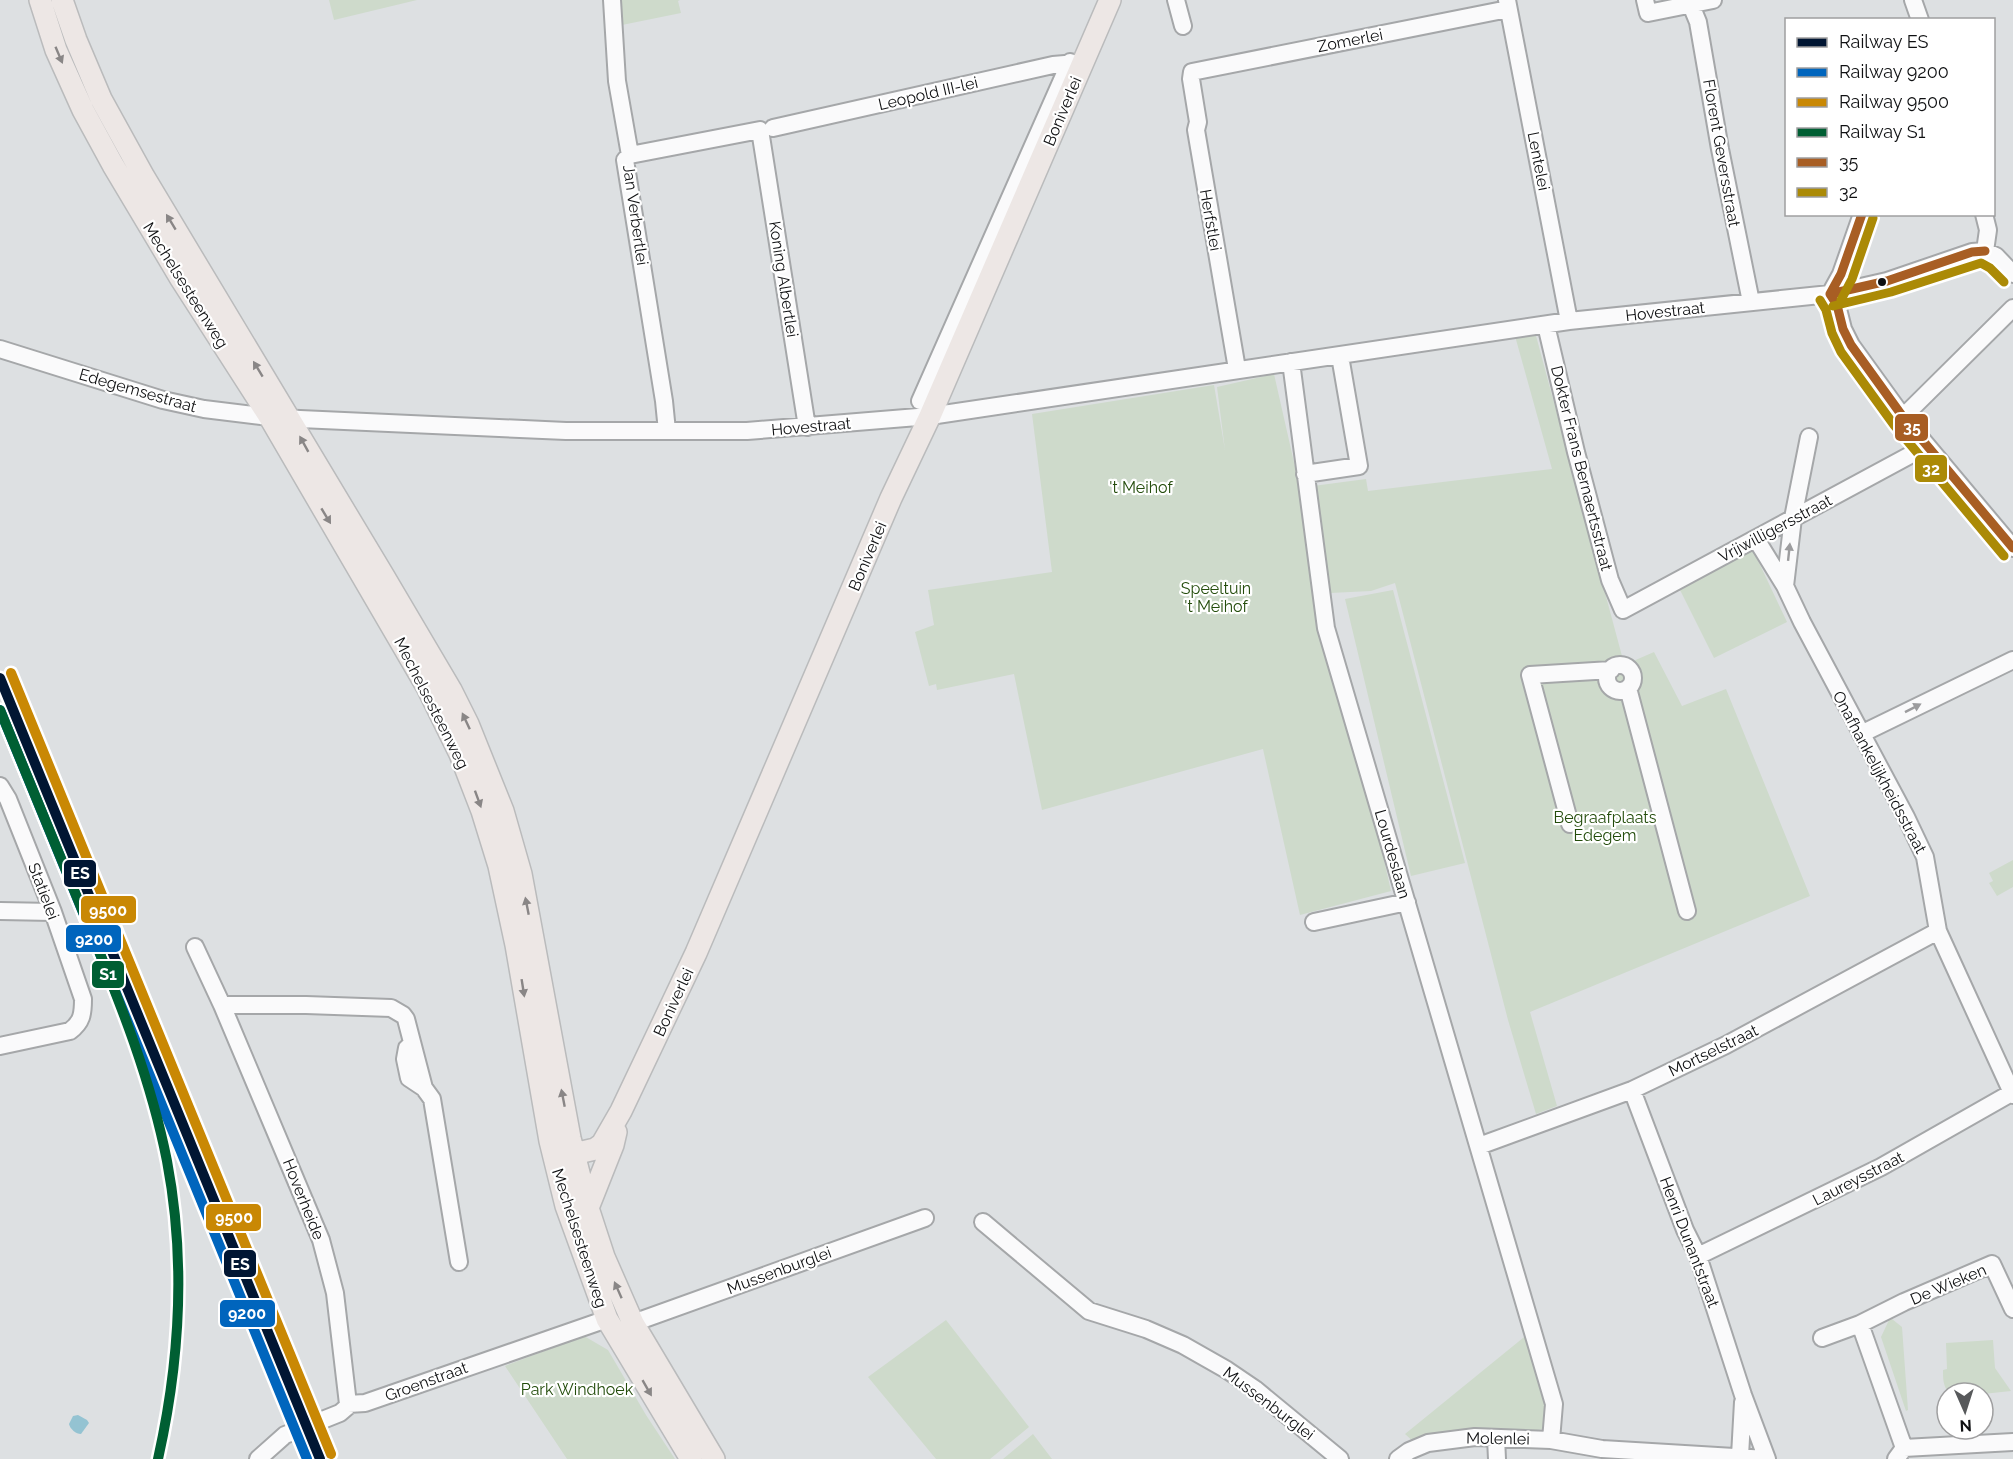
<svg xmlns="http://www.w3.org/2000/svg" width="2013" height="1459" viewBox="0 0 2013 1459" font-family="Raleway,sans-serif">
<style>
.green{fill:#cedacb}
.water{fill:#94c3d2}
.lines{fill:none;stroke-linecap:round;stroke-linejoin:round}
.minor-casing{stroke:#a5a7a9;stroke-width:20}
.major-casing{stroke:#babbbc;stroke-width:24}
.minor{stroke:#fafafb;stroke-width:16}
.major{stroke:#ede7e5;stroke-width:21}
.bus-1-casing{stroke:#fff;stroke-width:14}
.bus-2-casing{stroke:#fff;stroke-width:14}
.bus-1{stroke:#a85e24;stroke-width:9}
.bus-2{stroke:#ab8a06;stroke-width:9}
.rail-1-casing{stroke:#fff;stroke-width:15}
.rail-2-casing{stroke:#fff;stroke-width:15}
.rail-3-casing{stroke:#fff;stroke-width:15}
.rail-4-casing{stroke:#fff;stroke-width:15}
.rail-1{stroke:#011633;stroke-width:10}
.rail-2{stroke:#0065bd;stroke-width:10}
.rail-3{stroke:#c98804;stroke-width:10}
.rail-4{stroke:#005f33;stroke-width:10}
.oneway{fill:#898686}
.oneway2{fill:#9c9c9e}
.bus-dot{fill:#0f1012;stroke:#fff;stroke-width:2}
.labels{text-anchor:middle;stroke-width:4.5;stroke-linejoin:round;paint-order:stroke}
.street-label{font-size:16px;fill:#0f1012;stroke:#fff}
.park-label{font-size:16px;fill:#234c0b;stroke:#fff}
.line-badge{stroke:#fff;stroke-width:2}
.badge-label{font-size:16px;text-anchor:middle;font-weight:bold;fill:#fff}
</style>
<rect width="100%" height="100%" fill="#dde0e2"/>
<path class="green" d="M329,0H417L334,20Z
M616,0H680L678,1L681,13L617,26Z
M1535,332L1622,656L1631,662L1654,652L1682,706L1726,689L1810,896L1530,1012L1557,1106L1536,1114L1508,1020L1395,583L1371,591L1330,593L1313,486L1366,479L1368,491L1552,469L1515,336Z
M1274,374L1391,891L1300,915L1263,749L1042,810L1014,674L937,690L936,684L929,686L915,632L934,625L928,590L1052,572L1032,414L1214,385L1225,450L1217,387Z
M1753,550L1787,622L1714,658L1680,590Z
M1393,590L1465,863L1411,876L1345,599Z
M2013,860V887L1997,896L1989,883L1993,881L1989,873Z
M1892,1319L1902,1327L1908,1410L1906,1411L1881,1337L1889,1320Z
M946,1320L1029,1427L990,1459H936L868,1377Z
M1529,1333L1548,1407L1542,1429L1534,1431L1416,1444L1405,1434Z
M584,1336L608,1350L646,1415L675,1459H567L505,1366Z
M1993,1340L1995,1368L2011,1391L1983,1394L1949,1393C1943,1386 1943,1379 1943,1370L1947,1369L1946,1343Z
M1033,1434L1052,1459H1003Z"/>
<path class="water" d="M78,1415L87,1420L89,1423L81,1434C76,1434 70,1429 69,1424L73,1416Z"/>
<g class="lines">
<g class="minor-casing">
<path id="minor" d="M612,0L617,81L630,155L625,160L664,401L667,431
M1176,0L1183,26
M1507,0L1569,321
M1645,0L1648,13L1713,0
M1913,0L1920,20
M1691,5L1698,22L1720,149L1751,302
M773,128L1053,65L1077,63
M630,155L760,130L807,427
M1984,214L1988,230L1985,251
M1985,251L1996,256L2013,274
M1830,294L1837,305L1843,329L1851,345L1903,417L2013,548
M1830,294L1841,274L1862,214
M1546,325L1576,452L1610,580L1623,610L1927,446
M0,349L163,400L204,409L278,418L566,431H747L930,416L1569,321L1830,294L1887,281L1972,252L1985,251
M1291,362L1326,628L1554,1404L1551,1440
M1237,369L1196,130L1198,122L1191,79L1192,72L1508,9
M920,401L1070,62
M1903,417L2013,308
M1305,474L1359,466L1340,356
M1756,539L1785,586L1802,622L1906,817L1925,857L1938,931L2013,1095
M1785,586L1793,518L1809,437
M1607 678a13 13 0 1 1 26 0a13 13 0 1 1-26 0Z
M1628,688L1687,911
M1861,734L2013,660
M0,786L8,799L53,912L83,999C83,1014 82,1022 70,1031L0,1046
M1570,824L1530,675L1611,670
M0,911L53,912
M1314,922L1407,902
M195,947L222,1005L321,1240L335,1293L348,1404
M222,1005H306L391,1008L403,1015L406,1019L424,1088L432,1099L459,1262
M407,1048L405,1059L409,1078L424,1088
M1632,1090L1685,1230L1698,1256L1743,1395L1767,1459
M1479,1146L1632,1090L1726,1045L1938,931
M983,1222L1089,1311L1146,1329L1183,1345L1227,1370L1255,1389L1340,1459
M1698,1256L1881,1167L2013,1092
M633,1323L925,1218
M1822,1338L1860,1324
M348,1404L365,1403L607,1319
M1496,1438L1497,1459
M1904,1448L2013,1442
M1740,1456L1743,1402
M258,1459L285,1435L340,1413L347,1407L348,1404
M1398,1459L1409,1451L1428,1443L1475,1437L1551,1440L1602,1449L1767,1459
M1896,1459L1904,1448L1860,1324L1904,1302L1992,1264L2013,1309"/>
</g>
<g class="major-casing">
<path id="major" d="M40,0L56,50L83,110L113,165L181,279L269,416L427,687L460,754L482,811L499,866L516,945L550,1141L566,1206L607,1319L691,1459
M62,0L76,40L101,99L144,177L383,575L451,690L468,724L503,811L521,874L570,1138L588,1208L604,1257L633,1323L714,1459
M561,1157L595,1149L602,1144L621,1111L696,953L891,498L930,416L1110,0
M588,1208L613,1145L616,1132"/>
</g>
<use href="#minor" class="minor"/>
<use href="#major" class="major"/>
<g class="bus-1-casing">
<path id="bus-1" d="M1830,294L1837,305L1843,329L1851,345L1903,417L2013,548
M1830,294L1887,281L1972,252L1985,251
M1830,294L1841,274L1862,214"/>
</g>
<g class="bus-2-casing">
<path id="bus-2" d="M1820,300L1826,310L1832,333L1841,352L1894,425L2004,556
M1841,300L1852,279L1873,218
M1833,306L1891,292L1981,263L1990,268L2004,282"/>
</g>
<use href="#bus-1" class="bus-1"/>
<use href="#bus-2" class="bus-2"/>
<g class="rail-1-casing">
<path id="rail-1" d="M0,678L320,1459"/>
</g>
<g class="rail-2-casing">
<path id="rail-2" d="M0,710L307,1459"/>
</g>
<g class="rail-3-casing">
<path id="rail-3" d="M11,673L331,1454"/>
</g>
<g class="rail-4-casing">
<path id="rail-4" d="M0,710C30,783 60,856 90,929C121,1005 151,1080 167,1161C186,1261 180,1361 158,1459"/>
</g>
<use href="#rail-1" class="rail-1"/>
<use href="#rail-2" class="rail-2"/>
<use href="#rail-3" class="rail-3"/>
<use href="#rail-4" class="rail-4"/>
</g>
<defs><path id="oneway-solid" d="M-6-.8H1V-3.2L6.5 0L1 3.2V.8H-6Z" transform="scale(1.5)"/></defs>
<g class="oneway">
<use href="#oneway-solid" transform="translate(59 55) rotate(67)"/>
<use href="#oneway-solid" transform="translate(171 222) rotate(-121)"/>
<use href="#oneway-solid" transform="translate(258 369) rotate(-121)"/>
<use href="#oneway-solid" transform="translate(304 444) rotate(-119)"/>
<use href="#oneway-solid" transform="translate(326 516) rotate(59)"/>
<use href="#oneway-solid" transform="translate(466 721) rotate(-115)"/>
<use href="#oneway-solid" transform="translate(478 799) rotate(70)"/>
<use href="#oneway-solid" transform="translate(527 906) rotate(-101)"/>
<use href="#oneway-solid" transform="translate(523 988) rotate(81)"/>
<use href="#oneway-solid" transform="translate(563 1098) rotate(-101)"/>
<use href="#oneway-solid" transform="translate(618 1290) rotate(-114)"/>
<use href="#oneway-solid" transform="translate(647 1388) rotate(60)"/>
</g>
<g class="oneway2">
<use href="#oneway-solid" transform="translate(1789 552) rotate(-84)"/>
<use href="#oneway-solid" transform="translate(1913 708) rotate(-27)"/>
</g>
<circle class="bus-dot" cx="1882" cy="282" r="5"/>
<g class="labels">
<g class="street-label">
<text transform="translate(1350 40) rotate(-11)" y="6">Zomerlei</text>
<text transform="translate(928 93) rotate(-13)" y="6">Leopold III-lei</text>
<text transform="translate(1062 111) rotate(-67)" y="6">Boniverlei</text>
<text transform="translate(1722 153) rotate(80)" y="6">Florent Geversstraat</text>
<text transform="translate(1539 161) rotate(79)" y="6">Lentelei</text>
<text transform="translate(636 215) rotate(82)" y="6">Jan Verbertlei</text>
<text transform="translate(1211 220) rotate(80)" y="6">Herfstlei</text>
<text transform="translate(784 279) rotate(81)" y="6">Koning Albertlei</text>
<text transform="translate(186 285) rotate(58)" y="6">Mechelsesteenweg</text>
<text transform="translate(1665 311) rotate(-6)" y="6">Hovestraat</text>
<text transform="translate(138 390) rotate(16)" y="6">Edegemsestraat</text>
<text transform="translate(811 426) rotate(-5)" y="6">Hovestraat</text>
<text transform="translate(1582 468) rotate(76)" y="6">Dokter Frans Bernaertsstraat</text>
<text transform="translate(1775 528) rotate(-28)" y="6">Vrijwilligersstraat</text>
<text transform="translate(867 556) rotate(-67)" y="6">Boniverlei</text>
<text transform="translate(432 703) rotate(63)" y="6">Mechelsesteenweg</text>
<text transform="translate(1880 772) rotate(62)" y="6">Onafhankelijkheidsstraat</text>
<text transform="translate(1393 854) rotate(74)" y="6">Lourdeslaan</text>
<text transform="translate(44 891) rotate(69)" y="6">Statielei</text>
<text transform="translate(673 1002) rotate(-65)" y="6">Boniverlei</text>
<text transform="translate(1713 1050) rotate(-26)" y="6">Mortselstraat</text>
<text transform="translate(1858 1178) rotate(-27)" y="6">Laureysstraat</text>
<text transform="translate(304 1199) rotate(68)" y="6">Hoverheide</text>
<text transform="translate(580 1238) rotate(72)" y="6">Mechelsesteenweg</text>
<text transform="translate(1690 1242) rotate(69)" y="6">Henri Dunantstraat</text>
<text transform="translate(779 1270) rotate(-20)" y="6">Mussenburglei</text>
<text transform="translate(1948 1284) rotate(-23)" y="6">De Wieken</text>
<text transform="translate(426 1381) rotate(-20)" y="6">Groenstraat</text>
<text transform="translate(1269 1403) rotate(37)" y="6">Mussenburglei</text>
<text transform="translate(1498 1438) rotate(1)" y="6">Molenlei</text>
</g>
<g class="park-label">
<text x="1141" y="493">'t Meihof</text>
<text x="1216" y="594">Speeltuin<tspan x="1216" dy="18">'t Meihof</tspan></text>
<text x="1605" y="823">Begraafplaats<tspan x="1605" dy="18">Edegem</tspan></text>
<text x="577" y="1395">Park Windhoek</text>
</g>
</g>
<g class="line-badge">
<rect x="1894" y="413" width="35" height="29" rx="6" fill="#a85e24"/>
<rect x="1914" y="454" width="34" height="29" rx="6" fill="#ab8a06"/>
<rect x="63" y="859" width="34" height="29" rx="6" fill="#011633"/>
<rect x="80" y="895" width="57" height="29" rx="6" fill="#c98804"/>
<rect x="65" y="924" width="57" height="29" rx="6" fill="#0065bd"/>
<rect x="91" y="960" width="34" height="29" rx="6" fill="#005f33"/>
<rect x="205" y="1203" width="57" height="29" rx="6" fill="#c98804"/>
<rect x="223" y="1249" width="34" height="29" rx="6" fill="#011633"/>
<rect x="219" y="1299" width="57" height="29" rx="6" fill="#0065bd"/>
</g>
<g class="badge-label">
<text x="1912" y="433">35</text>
<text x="1931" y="475">32</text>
<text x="80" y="879">ES</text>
<text x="108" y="916">9500</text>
<text x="94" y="945">9200</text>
<text x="108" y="980">S1</text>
<text x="234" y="1223">9500</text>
<text x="240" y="1270">ES</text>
<text x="247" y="1319">9200</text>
</g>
<rect x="1785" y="18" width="210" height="198" fill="#ffffff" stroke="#9f9fa0" stroke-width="1.5"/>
<rect x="1797" y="38" width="30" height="9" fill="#011633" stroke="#9f9fa0" stroke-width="1.5"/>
<text x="1839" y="48" font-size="18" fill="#0f1012">Railway ES</text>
<rect x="1797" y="68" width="30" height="9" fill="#0065bd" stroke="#9f9fa0" stroke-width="1.5"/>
<text x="1839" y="78" font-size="18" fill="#0f1012">Railway 9200</text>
<rect x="1797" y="98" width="30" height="9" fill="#c98804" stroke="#9f9fa0" stroke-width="1.5"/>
<text x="1839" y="108" font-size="18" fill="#0f1012">Railway 9500</text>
<rect x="1797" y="128" width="30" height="9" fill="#005f33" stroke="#9f9fa0" stroke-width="1.5"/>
<text x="1839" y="138" font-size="18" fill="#0f1012">Railway S1</text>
<rect x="1797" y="158" width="30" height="9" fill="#a85e24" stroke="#9f9fa0" stroke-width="1.5"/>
<text x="1839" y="168" font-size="18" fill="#0f1012">35</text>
<rect x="1797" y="188" width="30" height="9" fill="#ab8a06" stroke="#9f9fa0" stroke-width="1.5"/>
<text x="1839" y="198" font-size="18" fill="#0f1012">32</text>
<g transform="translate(1965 1411) rotate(177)"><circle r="28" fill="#ffffff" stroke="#9f9fa0" stroke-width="1.5"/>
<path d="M0-4.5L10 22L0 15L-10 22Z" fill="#57595b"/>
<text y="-9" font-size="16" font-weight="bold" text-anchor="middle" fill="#0f1012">N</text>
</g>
</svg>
